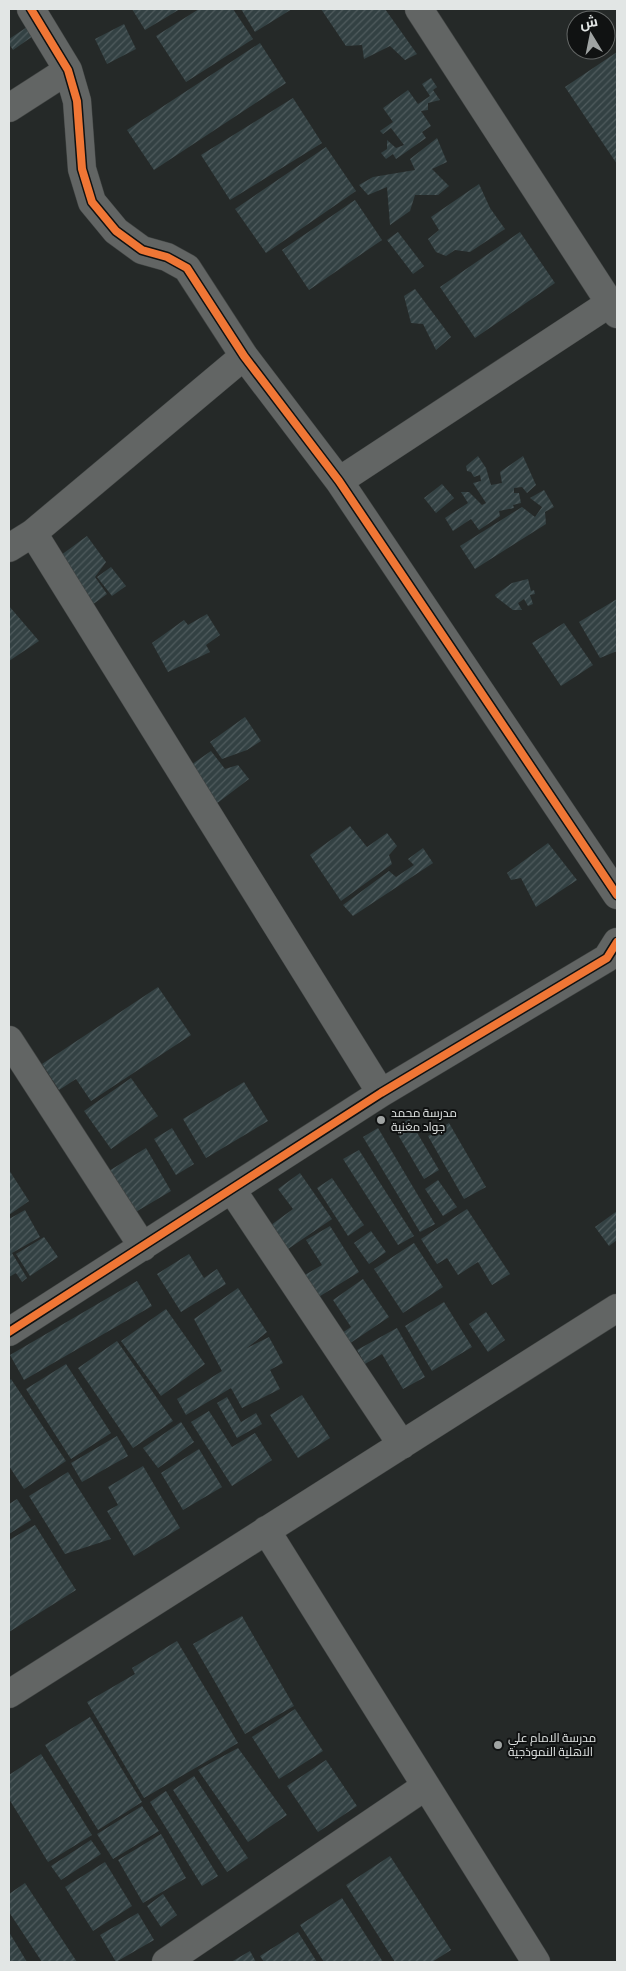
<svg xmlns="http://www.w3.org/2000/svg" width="626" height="1971" viewBox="0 0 626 1971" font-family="Commissioner,Cairo,sans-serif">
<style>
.building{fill:url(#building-hatch)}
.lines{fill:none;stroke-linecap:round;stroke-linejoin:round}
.minor-casing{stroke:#414443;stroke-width:29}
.minor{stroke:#626564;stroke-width:28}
.cycleway-casing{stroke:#101212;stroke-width:11}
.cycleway{stroke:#f07635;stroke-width:8}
.poi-dot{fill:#a0a4a3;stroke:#101212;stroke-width:2}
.labels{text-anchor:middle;stroke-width:4;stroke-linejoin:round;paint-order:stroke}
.poi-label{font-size:12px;fill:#e2e6e5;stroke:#101212;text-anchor:start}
</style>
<defs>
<pattern id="building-hatch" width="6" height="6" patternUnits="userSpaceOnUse" patternTransform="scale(1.25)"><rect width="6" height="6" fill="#334143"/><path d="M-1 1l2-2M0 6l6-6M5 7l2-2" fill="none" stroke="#505c5e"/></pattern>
</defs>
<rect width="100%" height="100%" fill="#252928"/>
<path class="building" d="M132,9H180L145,30Z
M199,9H233L253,39L186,82L156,36Z
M241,9H292L255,32Z
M321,9H385L417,54L405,60L390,46L364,59L362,45L346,46Z
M124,24L136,49L107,64L95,39Z
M30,25L36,34L13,50L9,44V39Z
M260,43L286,83L154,170L127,130Z
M617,52V164L565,87Z
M431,78L437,87L433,90L440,100L428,103V110L421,111L431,126L422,132L426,138L396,159L393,154L386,159L381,153L387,149V140L396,148L404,145L391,128L383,134L380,131L393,122L383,108L408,90L418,104L430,96L422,84Z
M293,98L322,143L230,200L201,155Z
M437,138L447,162L432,169L449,186L438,195H415L410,211L390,225L387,187L368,195L359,185L373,177L415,170L410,159Z
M326,147L356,191L266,253L235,209Z
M479,184L490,208L505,229L470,252L455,250L446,256L436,252L428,239L439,230L431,217Z
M355,200L382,240L309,290L282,250Z
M398,232L424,266L413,274L387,240Z
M520,232L555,283L475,338L440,287Z
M415,289L451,337L436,350L423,324L411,323L404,296Z
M478,456L486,468L491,485L502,483L500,472L523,456L536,485L527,493L522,487L514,488V493H519L521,503L513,505L514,508L499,511L500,516L479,530L471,519L453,531L445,518L468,503L461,492H469L482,505L486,503L473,483L481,481L480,475L474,477L471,472L467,471L466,466Z
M442,484L454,498L436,513L424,498Z
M544,490L554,507L545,512L546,524L475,569L460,546L522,507L535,517L542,507L530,498Z
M87,536L106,562L95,577L107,594L92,605L57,558Z
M111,567L126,586L112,596L97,577Z
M528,579L531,591L534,590L535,594L530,595L533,604L528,606L524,599L518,603L522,610H513L496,597L495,595L512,583Z
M617,599V651L600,658L579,622Z
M9,606L39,641L9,661Z
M207,614L220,635L206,645L210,652L168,672L152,643L184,620L188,625Z
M564,623L593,665L561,686L532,643Z
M245,717L261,741L247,750L222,759L210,742Z
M211,751L225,769L238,765L249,779L216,804L188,767Z
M350,826L367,847L387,833L397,846L389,855L392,864L341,901L310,855Z
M548,843L577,880L536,907L521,878L511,880L507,873Z
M423,848L433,863L353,916L343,905L389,871L396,877L414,865L408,859Z
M158,987L191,1035L91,1101L76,1079L59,1090L42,1064Z
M131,1078L158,1116L111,1149L84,1111Z
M244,1082L268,1121L206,1158L183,1119Z
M409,1119L439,1170L424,1179L394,1128Z
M449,1123L486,1187L464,1199L428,1136Z
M172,1128L194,1164L176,1175L154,1139Z
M378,1128L435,1224L420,1232L363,1137Z
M146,1148L171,1191L129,1216L104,1174Z
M359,1150L414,1236L398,1245L343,1159Z
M9,1170L29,1201L9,1215Z
M300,1173L332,1219L288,1249L271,1225L293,1209L278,1189Z
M332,1178L364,1225L348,1236L317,1188Z
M438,1180L457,1207L443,1216L425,1189Z
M467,1209L510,1274L492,1285L478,1262L458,1275L447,1258L437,1264L421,1239Z
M25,1210L40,1237L12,1253L27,1278L22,1282L16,1273L9,1277V1219Z
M617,1211V1240L609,1246L595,1227Z
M330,1226L359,1272L317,1298L303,1276L322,1265L306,1240Z
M371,1231L386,1252L369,1264L354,1243Z
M44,1237L58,1257L30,1276L16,1254Z
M414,1243L443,1287L403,1313L374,1269Z
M189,1254L204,1278L217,1269L226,1284L181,1312L157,1274Z
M363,1279L389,1317L346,1346L339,1335L351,1327L333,1300Z
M137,1281L152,1306L24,1380L10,1355Z
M238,1288L267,1332L247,1348L269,1337L283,1363L270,1370L280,1389L242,1408L231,1388L186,1415L177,1399L222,1371L194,1319Z
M444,1302L472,1347L432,1371L405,1326Z
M166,1309L205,1364L161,1396L121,1341Z
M486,1312L505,1340L488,1352L469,1324Z
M397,1328L425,1377L403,1389L382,1354L365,1364L357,1350Z
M117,1341L173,1421L133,1448L78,1368Z
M66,1364L111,1433L71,1459L26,1389Z
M11,1379L66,1461L24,1489L9,1466V1381Z
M302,1395L330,1438L298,1458L270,1415Z
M227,1397L241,1422L256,1413L262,1424L237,1438L217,1403Z
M209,1411L232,1447L255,1433L272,1460L232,1486L191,1422Z
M181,1422L194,1442L158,1468L143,1448Z
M117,1436L128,1456L82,1482L71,1463Z
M199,1449L222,1487L183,1510L161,1473Z
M143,1466L180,1528L134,1556L107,1511L118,1505L108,1487Z
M68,1472L111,1539L65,1554L29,1496Z
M17,1499L31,1520L9,1534V1504Z
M35,1525L76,1590L9,1632V1540Z
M242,1616L294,1706L245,1734L193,1644Z
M177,1641L238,1743L144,1798L87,1702L135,1674L132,1668Z
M295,1709L323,1751L279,1779L252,1737Z
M90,1717L142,1802L98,1830L45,1745Z
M238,1748L287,1815L248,1842L198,1770Z
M41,1754L92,1835L48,1862L9,1799V1775Z
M326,1760L357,1806L318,1832L287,1786Z
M194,1776L248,1858L227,1872L173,1790Z
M166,1791L218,1876L202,1886L150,1802Z
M142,1806L159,1831L113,1859L97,1834Z
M161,1834L186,1878L143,1903L118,1860Z
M91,1840L101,1854L61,1880L51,1866Z
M390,1856L451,1950L432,1962H395L346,1885Z
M105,1862L132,1906L93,1931L65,1887Z
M25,1883L77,1962H42L9,1912V1894Z
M163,1894L177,1915L161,1927L147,1906Z
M342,1898L383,1962H324L300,1925Z
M138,1913L154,1940L116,1962L100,1935Z
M9,1932L27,1962H9Z
M298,1932L317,1962H264L260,1956Z
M250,1951L256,1962H231Z"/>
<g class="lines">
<g class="minor-casing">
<path id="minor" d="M31,9L68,70L77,101L82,169L92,202L116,231L142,250L167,257L187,268L244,356L339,481L617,895
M419,9L617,314
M9,108L68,70
M339,481L610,303
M33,533L381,1093
M9,548L33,533L244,356
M9,1040L143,1247
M232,1190L402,1445
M9,1332L381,1093L607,958L617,942
M266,1530L536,1962
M9,1694L617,1308
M166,1962L426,1786"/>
</g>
<use href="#minor" class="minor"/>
<g class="cycleway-casing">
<path id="cycleway" d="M31,9L68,70L77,101L82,169L92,202L116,231L142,250L167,257L187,268L244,356L339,481L617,895
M9,1332L381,1093L607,958L617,942"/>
</g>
<use href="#cycleway" class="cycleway"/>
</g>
<g class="poi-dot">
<circle cx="381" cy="1120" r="5"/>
<circle cx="498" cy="1745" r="5"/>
</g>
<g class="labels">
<g class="poi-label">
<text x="391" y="1117">مدرسة محمد<tspan x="391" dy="14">جواد مغنية</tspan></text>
<text x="508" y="1742">مدرسة الامام علي<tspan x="508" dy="14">الاهلية النموذجية</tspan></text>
</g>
</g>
<rect width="626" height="1971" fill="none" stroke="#e2e6e5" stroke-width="20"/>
<g transform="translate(591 35) rotate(350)"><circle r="24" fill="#101212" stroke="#646766"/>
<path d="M0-4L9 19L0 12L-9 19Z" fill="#a0a4a3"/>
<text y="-8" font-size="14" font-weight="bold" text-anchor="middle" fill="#e2e6e5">ش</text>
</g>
</svg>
